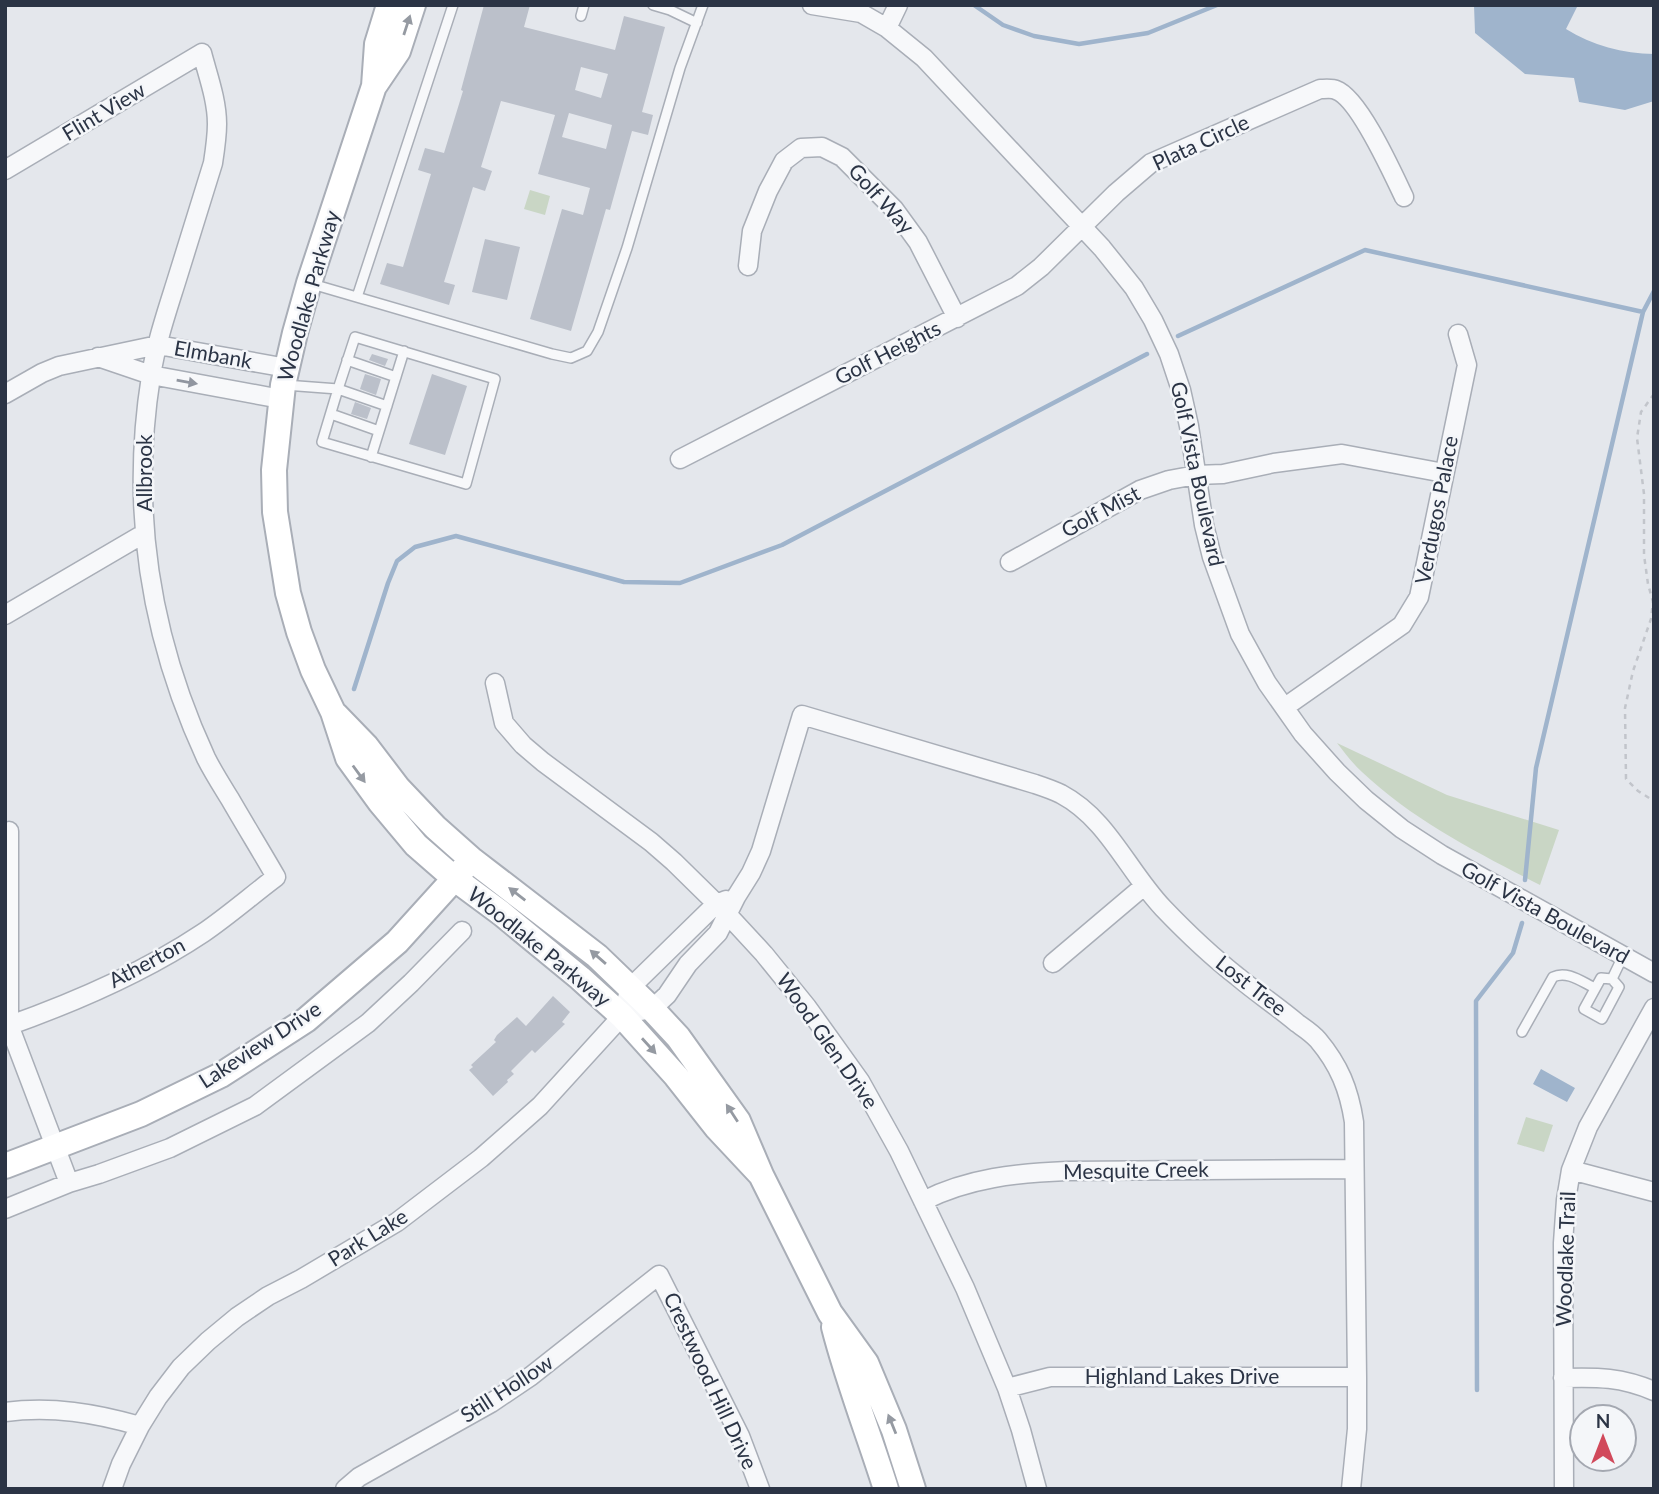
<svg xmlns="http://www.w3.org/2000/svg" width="1659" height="1494" viewBox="0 0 1659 1494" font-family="Lato,sans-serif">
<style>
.green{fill:#c9d6c5}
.water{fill:#9fb4cc}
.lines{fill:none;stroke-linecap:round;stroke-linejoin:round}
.stream{stroke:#9fb4cc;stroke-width:4.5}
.building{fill:#bbc0ca;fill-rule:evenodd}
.lane-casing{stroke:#a9aeb7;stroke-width:12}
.street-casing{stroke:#a9aeb7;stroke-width:21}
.secondary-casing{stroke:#a9aeb7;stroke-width:28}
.path{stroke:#c2c5cb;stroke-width:2.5;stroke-dasharray:5 5;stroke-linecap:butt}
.lane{stroke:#f7f8fa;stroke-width:9}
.street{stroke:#f7f8fa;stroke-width:18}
.secondary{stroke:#fff;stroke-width:24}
.oneway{fill:#959aa2}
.oneway2{fill:#9196a0}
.labels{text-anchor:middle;stroke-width:5;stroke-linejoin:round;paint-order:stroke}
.street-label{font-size:21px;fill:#2b3445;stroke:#f4f6f9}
</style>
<rect width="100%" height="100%" fill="#e4e7ec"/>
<path class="green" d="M530,190L550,196L545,215L524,209Z
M1337,743L1447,795L1559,830L1540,885C1478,853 1414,821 1362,772C1353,764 1345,753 1337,743Z
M1526,1117L1553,1125L1544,1152L1517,1144Z"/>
<path class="water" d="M1474,5H1578L1566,29C1592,45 1623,54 1654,54V101L1625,110L1579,102L1574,78L1525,74L1475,33Z
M1541,1069L1575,1088L1567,1102L1533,1084Z"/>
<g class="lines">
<path class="stream" d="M974,5L1003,25L1034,36L1079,44L1148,33L1217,5
M1178,336L1365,250L1643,312L1654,291
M354,689L388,583L397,561L415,547L456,536L624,582L680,583L782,545L1147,354
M1525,880L1536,768L1643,312
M1477,1390L1476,1001L1513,953L1522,923"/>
</g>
<path class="building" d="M484,5H530L524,27L615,50L624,16L665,27L642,112L653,115L648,135L632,131L610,210L606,209L571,331L530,319L562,209L583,215L590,188L538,174L555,115L501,101L481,167L492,171L485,191L473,187L444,282L455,285L449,305L380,284L387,263L403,267L431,174L418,170L425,148L444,153L463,91L461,90ZM581,67L608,74L601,98L575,90ZM569,113L612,125L606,149L562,137Z
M485,239L520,247L507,300L472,292Z
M372,354L388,359L385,366L369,360Z
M365,374L381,379L376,395L360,389Z
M432,374L467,386L445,455L409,444Z
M355,402L371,408L367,419L351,414Z
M553,996L570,1012L562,1022L565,1024L535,1053L532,1050L511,1071L514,1074L507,1080L508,1082L493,1096L469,1070L473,1067L471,1065L496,1042L494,1040L497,1035L517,1017L526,1026Z"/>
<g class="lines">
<g class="lane-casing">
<path id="lane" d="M653,5L670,10L697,23
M581,16L584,5
M312,284L552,354L571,358L587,351L598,332L627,248L680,68L703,5
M357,297L453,5
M347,360L396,377
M285,385L338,389L322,442L466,484L495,379L355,337L338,389L387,406
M331,414L379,431
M371,457L404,351
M1612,979L1619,987L1602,1019L1584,1009L1601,978L1612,979L1623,956
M1522,1032L1553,977C1567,970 1582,982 1595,988"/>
</g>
<g class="street-casing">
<path id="street" d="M812,5L861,13
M854,5L861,13L887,28L924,58L1102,248L1134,288L1153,320L1169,354L1181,390L1189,426L1204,525L1212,557L1240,634L1267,683L1303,734L1337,772L1366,800L1402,829L1442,855L1654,973
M887,28L898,5
M5,170L202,53C208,76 217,100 217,124C217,137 215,150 213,163C201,201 189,240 177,279C167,311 156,343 151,376C130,508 150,637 206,758C213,772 222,786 230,799C245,825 261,851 276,877C252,895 228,916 203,933C143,973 73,1003 5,1027
M748,266L752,231L768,191L784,161L801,148L822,147L842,157L894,209L918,242L957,318
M98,357L151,375L281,399
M5,394L42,373L59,366L158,345L287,368
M680,459L1017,286L1041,267L1116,193L1151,163L1320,89C1324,89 1332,88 1336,90C1359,98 1393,174 1404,197
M1010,562L1140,490L1169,480L1196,475L1223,474L1274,463L1342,454L1444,473
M5,615L145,533
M495,683L504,723L523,745L543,762L651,842L674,862L728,915L764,954L807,1007L860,1081L899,1151L965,1288L1007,1388L1021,1430L1037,1489
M1285,707L1402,625L1419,597L1467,365L1458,334
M9,831V1025L69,1183L99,1174L170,1148L255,1106L368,1023L411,983L462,931
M1053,963L1144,886
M641,1011L652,1009L667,995L688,964L718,933L736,897L751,873L761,851L802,715L1035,784C1044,787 1053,790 1061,794C1108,819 1127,870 1163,908C1186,932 1211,956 1238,977C1257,993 1278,1007 1297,1023C1304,1028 1312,1033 1318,1040C1339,1065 1349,1089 1354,1122L1357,1377V1429L1351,1489
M1571,1170L1654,1192
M923,1201C968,1178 1017,1173 1067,1171L1354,1169
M5,1209L69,1183
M1563,1378C1598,1377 1621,1377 1654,1391
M1007,1388L1050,1377H1357
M5,1412C52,1406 95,1413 140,1426
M112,1489L121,1464L140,1426L158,1397L181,1367L208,1341L237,1317L268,1296L301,1279L397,1222L481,1158L540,1106L622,1016L630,988L716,904L726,900
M345,1489L359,1477L491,1403L531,1376L659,1275L740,1436L760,1489
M1564,1489L1563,1243L1566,1200L1571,1170L1588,1127L1654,1008"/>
</g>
<g class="secondary-casing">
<path id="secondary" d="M389,5L377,44L374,86L309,283L295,333L283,385L274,470L275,512L288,593L299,632L313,670L333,712L348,758L380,802L416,845L455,879L501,913L580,978L622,1016L676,1076L717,1128L761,1175
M375,85L398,51L413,5
M336,715L366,746L398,788L435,827L471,859L597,956L652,1009L678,1037L738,1121L761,1175L830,1313L866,1363L894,1430L913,1489
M5,1166L141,1114L221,1075L306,1020L397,942L464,868
M834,1327C848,1382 869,1435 886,1489"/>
</g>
<path class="path" d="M1654,394L1641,412L1637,438L1644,494V555L1648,584L1653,602L1651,619L1633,671L1625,708L1626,779L1638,791L1654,801"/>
<use href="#lane" class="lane"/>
<use href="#street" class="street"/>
<use href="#secondary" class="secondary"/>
</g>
<defs><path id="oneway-solid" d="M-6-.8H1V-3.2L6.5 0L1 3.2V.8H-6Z" transform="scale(1.75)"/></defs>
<g class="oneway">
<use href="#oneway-solid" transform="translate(407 25) rotate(-72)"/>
<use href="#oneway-solid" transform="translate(359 774) rotate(54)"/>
<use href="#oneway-solid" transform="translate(517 894) rotate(-142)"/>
<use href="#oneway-solid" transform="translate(598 957) rotate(-139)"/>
<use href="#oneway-solid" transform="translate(649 1046) rotate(48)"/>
<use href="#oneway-solid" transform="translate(732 1113) rotate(-123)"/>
<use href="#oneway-solid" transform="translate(892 1424) rotate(-112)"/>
</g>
<use class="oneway2" href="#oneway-solid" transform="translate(187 382) rotate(10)"/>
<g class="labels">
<g class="street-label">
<text transform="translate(104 112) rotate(-31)" y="7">Flint View</text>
<text transform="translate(1201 143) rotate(-25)" y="7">Plata Circle</text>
<text transform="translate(881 199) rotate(48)" y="7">Golf Way</text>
<text transform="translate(309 296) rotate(-74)" y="7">Woodlake Parkway</text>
<text transform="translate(888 353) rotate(-27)" y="7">Golf Heights</text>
<text transform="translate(213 355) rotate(10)" y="7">Elmbank</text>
<text transform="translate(145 473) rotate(-90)" y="7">Allbrook</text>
<text transform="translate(1197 474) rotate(78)" y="7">Golf Vista Boulevard</text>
<text transform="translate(1437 510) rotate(-79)" y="7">Verdugos Palace</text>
<text transform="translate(1101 512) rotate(-28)" y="7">Golf Mist</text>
<text transform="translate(1545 913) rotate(29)" y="7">Golf Vista Boulevard</text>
<text transform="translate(539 947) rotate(39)" y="7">Woodlake Parkway</text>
<text transform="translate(147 963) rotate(-28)" y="7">Atherton</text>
<text transform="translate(1251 986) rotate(38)" y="7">Lost Tree</text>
<text transform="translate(827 1041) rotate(55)" y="7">Wood Glen Drive</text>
<text transform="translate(260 1045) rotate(-33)" y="7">Lakeview Drive</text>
<text transform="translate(1136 1171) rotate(-1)" y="7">Mesquite Creek</text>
<text transform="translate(368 1238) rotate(-32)" y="7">Park Lake</text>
<text transform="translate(1566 1259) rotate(-88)" y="7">Woodlake Trail</text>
<text x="1182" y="1384">Highland Lakes Drive</text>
<text transform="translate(710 1381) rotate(65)" y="7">Crestwood Hill Drive</text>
<text transform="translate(507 1389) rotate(-33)" y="7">Still Hollow</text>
</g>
</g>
<rect width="1659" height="1494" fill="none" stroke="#2b3445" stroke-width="14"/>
<g transform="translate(1603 1438)"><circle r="33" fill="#f4f6f9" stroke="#a4a8b1" stroke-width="2"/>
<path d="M0-5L12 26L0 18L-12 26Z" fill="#d1495b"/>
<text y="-10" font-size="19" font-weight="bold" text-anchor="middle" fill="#2b3445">N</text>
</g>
</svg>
